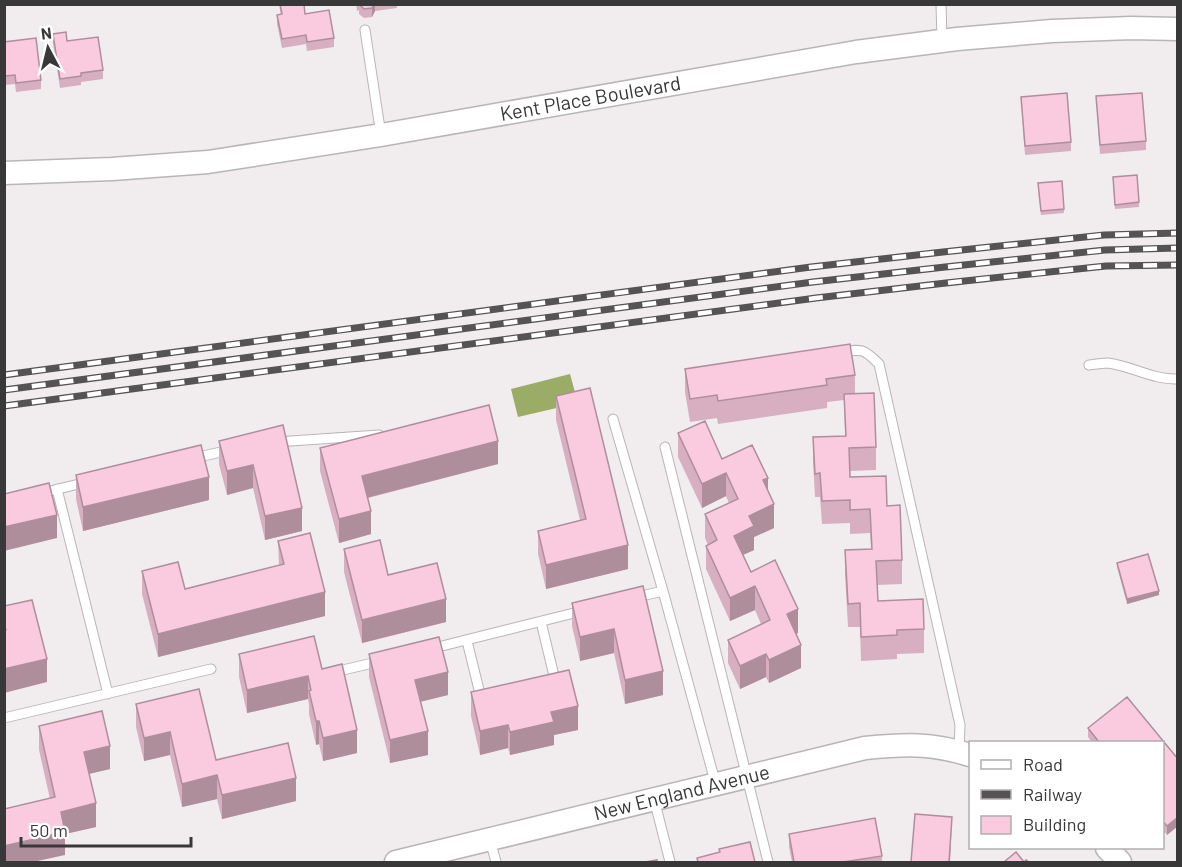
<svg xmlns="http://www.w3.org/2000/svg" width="1182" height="867" viewBox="0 0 1182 867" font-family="Barlow,sans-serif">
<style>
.water{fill:#9aac65}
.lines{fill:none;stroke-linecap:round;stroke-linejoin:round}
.service-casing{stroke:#b9b5b7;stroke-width:11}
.tertiary-casing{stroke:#b9b5b7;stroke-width:25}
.service{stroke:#fff;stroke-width:9}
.tertiary{stroke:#fff;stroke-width:22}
.rail-casing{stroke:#555353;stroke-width:7}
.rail{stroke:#fff;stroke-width:4.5;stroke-dasharray:14;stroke-linecap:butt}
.wall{fill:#d7afc0}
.shaded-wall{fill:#af8e9c}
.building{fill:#facbdf;stroke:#af8e9c;stroke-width:1.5}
.labels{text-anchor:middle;stroke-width:4.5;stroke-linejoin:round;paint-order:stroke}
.street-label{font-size:20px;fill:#393838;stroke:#fff}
</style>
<rect width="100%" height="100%" fill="#f1edee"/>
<path class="water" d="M570,374L578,403L518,417L511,389Z"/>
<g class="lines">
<g class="service-casing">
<path id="service" d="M941,4L942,41
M365,30L381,135
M839,352C862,349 863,348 879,364L960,725L959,751
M1089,365C1096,364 1102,363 1108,363C1132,366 1153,380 1178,379
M613,419L663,591L716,785
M276,442L379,435
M665,447L768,862
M194,458L230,450
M57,489L108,694
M42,493L87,482
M633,598L663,591
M541,622L556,684
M467,641L482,702
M430,649L582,611
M343,670L381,661
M4,718L211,669
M654,799L670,862
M490,840L496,862"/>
</g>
<g class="tertiary-casing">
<g id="tertiary">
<path id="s1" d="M4,173L112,169L208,162L381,135L856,52L957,39L1052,31L1131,28L1178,29"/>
<path d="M1107,848L1120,862"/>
<path id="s2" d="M396,862L865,748C906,744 931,743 970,755"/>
</g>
</g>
<use href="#service" class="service"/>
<use href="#tertiary" class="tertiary"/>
<g class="rail-casing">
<path id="rail" d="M4,375L811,267L943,252L1104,235L1178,233
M4,390L813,282L945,267L1105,250L1178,248
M4,406L816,298L946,283L1106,266L1178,265"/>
</g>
<use href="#rail" class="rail"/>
</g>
<path class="wall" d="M279,4H304L305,14L334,38V47L307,51L306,44L282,48L277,24V15H281Z
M356,4H397V8L375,11L372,17L364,18L359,14V10L357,11Z
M53,34L67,41L103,70V79L81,82V85L60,88L53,43Z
M4,42L41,80V89L16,92L15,84L4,85Z
M1096,96L1146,141V150L1100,154Z
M1021,97L1071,142V151L1025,155Z
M1113,182L1139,202V207L1115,209Z
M1038,188L1064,209V213L1041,215Z
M685,369L855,375V394L876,447V470L850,471V477L887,506L902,560V584L877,585L878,601L924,629V653L897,654V659L861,661L860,627H848L845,574V550L871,549L870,533L850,534V523L822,524L820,497H815L813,461V437L845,436L844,400L827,402V408L718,424L717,418L690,422L685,392Z
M556,396L628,569L546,589L538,554V531L580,520L556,420Z
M283,425L302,531L265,540L253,488L227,495L219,464V441Z
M678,433L722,459L768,491L774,528L754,537V550L743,555L751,572L798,633L796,634L801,668L769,683L766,677L740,689L728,663V640L761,624L755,610L730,621L706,569V546L708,545L705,538V514L729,503L726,496L702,508L678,457Z
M320,448L498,464L368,498L371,534L339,543L320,471Z
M76,475L209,500L83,531L76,499Z
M278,541L325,616L158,657L142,594V571L185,589L279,565Z
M344,549L388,575L446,622L362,643L344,572Z
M1117,563L1159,595L1127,604L1117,567Z
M643,586L663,695L625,704L614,653L580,661L572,626V603Z
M239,654L322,669L357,753L323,761L319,744L316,745L309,714V705L308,699L247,713L239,677Z
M369,654L448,695L420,702L428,755L390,763L369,677Z
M471,692L578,730L554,735V745L510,755L508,748L480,755L471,716Z
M1127,697L1178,759V826L1167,835L1162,829V742H1092L1088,737V728Z
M136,704L216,760L296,801L222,819L217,799L182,807L170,755L144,761L136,727Z
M39,726L110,769L89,774L96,827L65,834V855L50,799L39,750Z
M789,834L882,856V862H792L789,847Z"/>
<path class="shaded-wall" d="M374,4H375V11L372,17V8Z
M498,441V464L362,499V476Z
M253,465V488L227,495V471Z
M726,473V496L702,508V484Z
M209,477V500L83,531V507Z
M768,478V502L763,480Z
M774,504V528L754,537V550L734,559V536L749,516Z
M302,508V531L265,540V516Z
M371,511V534L339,543V519Z
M57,515V538L4,551V527Z
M628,545V569L546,589V565Z
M755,586V610L730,621V598Z
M1159,591V595L1127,604V599Z
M325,592V616L158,657V634Z
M446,599V622L362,643V620Z
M798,609V633L787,638V614Z
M614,629V653L580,661V637Z
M801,645V668L769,683V660Z
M766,654V677L740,689V666Z
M47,659V682L4,693V669Z
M663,671V695L625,704V680Z
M448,672V695L415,703V680Z
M308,676V699L247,713V690Z
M578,706V730L554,735V745L510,755V732L551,712Z
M316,721H319V744L316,745Z
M508,725V748L480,755V731Z
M357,730V753L323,761V738Z
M428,731V755L390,763V740Z
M170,732V755L144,761V738Z
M110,746V769L84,775V752Z
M217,775V799L182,807V784Z
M296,778V801L222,819V795Z
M96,803V827L65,834V855L33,862H4V846L61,812Z
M952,817L950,862H949Z
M1178,817V826L1167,835V826Z"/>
<path class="building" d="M280,4H304L305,14L329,10L334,38L307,42L306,35L282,39L277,15L282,14Z
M359,4H374L372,8L364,9Z
M66,32L67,41L98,37L103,70L81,73V76L60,79L53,34Z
M36,38L41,80L16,83L15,75L4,76V42Z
M1067,93L1071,142L1025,146L1021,97Z
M1142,93L1146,141L1100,145L1096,96Z
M1137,175L1139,202L1115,205L1113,177Z
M1062,181L1064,209L1041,211L1038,183Z
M850,344L855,375L826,379L827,385L718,401L717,395L690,399L685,369Z
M590,388L628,545L546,565L538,531L586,519L556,396Z
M874,393L876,447L849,448L850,477L886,476L887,506L900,505L902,560L876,561L878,601L923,599L924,629L897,630V635L861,637L860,603L848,604L845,550L872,549L870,509L850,510V500L822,501L820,473L815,474L813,437L846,436L844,394Z
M489,405L498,441L362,476L371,511L339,519L320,448Z
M705,421L722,459L752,445L768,478L763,480L774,504L749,516L754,526L734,536L751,572L775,560L798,609L787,614L801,645L769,660L766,654L740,666L728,640L770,620L755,586L730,598L706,546L717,540L705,514L738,499L726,473L702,484L678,433Z
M283,425L302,508L265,516L253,465L227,471L219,441Z
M201,445L209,477L83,507L76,475Z
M49,483L57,515L4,527V494Z
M310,533L325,592L158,634L142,571L178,562L185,589L284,564L278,541Z
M380,540L388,575L437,563L446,599L362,620L344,549Z
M1148,554L1159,591L1127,599L1117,563Z
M643,586L663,671L625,680L614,629L580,637L572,603Z
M32,600L47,659L4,669V631L6,630L4,625V606Z
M314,636L322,669L342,664L357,730L323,738L319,721H316L309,691L311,690L308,676L247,690L239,654Z
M439,637L448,672L415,680L428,731L390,740L369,654Z
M569,670L578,706L551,712L554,722L510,732L508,725L480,731L471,692Z
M199,689L216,760L288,743L296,778L222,795L217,775L182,784L170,732L144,738L136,704Z
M1127,697L1178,759V817L1167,826L1162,820V742H1099L1088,728Z
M102,711L110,746L84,752L96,803L61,812L65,832L4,846V809L55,797L39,726Z
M915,814L952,817L949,862H911Z
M875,818L882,856L843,862H794L789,834Z
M750,842L755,862H698L697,858L720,852L719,849Z
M1016,852L1024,862L1026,860L1029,862H1004Z
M657,860V862H645Z"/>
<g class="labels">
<g class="street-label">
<text dy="7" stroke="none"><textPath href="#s1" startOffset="592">Kent Place Boulevard</textPath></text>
<text dy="7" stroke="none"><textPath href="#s2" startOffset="294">New England Avenue</textPath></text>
</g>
</g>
<rect width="1182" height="867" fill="none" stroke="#393838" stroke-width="12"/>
<rect x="969" y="741" width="195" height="108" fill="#ffffff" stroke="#b0afaf" stroke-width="1.5"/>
<rect x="981" y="760" width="30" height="9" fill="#ffffff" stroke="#b0afaf" stroke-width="1.5"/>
<text x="1023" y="771" font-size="18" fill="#393838">Road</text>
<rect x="981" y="790" width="30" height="9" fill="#555353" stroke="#b0afaf" stroke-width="1.5"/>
<text x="1023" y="801" font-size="18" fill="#393838">Railway</text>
<rect x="981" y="816" width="30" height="18" fill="#facbdf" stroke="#b0afaf" stroke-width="1.5"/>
<text x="1023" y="831" font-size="18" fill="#393838">Building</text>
<g transform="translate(48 48) rotate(353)" stroke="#ffffff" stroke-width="4.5" paint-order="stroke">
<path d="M0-4.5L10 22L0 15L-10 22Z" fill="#393838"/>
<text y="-9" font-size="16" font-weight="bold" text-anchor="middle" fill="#393838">N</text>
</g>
<path d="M21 837v9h170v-9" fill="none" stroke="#393838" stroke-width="3"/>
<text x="30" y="837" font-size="18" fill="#393838" stroke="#ffffff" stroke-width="4.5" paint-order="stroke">50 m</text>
</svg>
